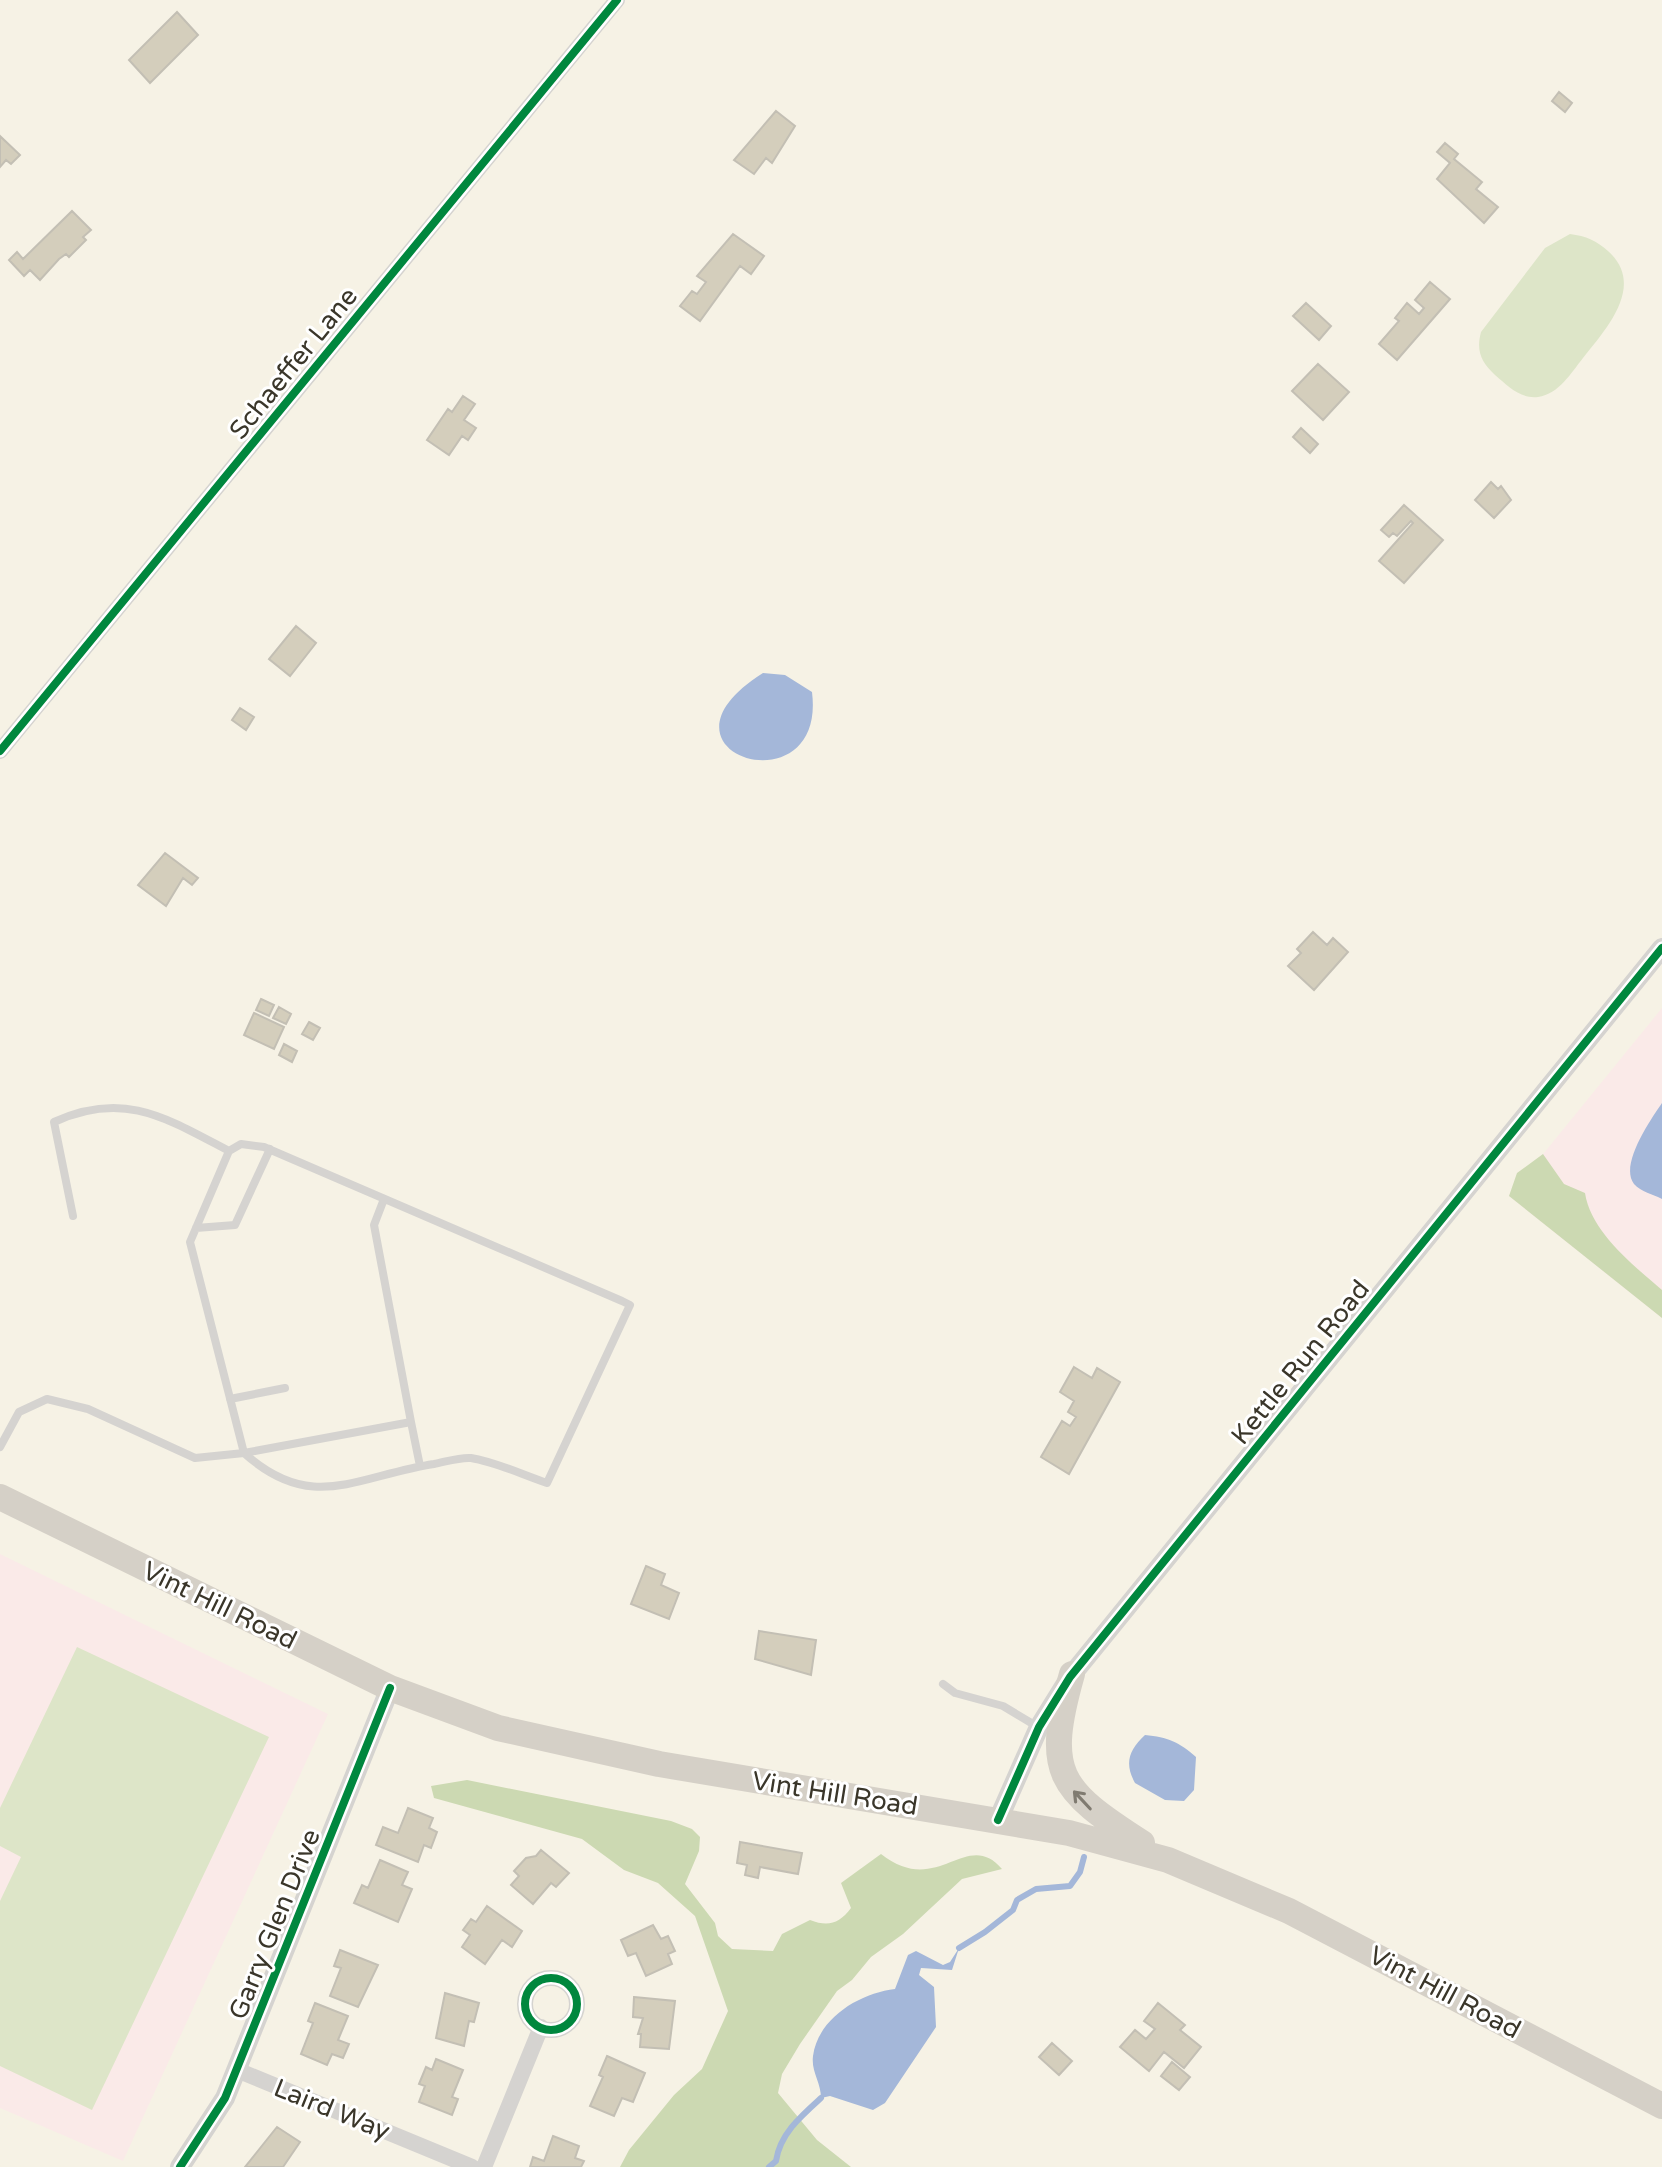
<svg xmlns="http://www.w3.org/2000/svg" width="1662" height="2167" viewBox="0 0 1662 2167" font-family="'Varela Round',sans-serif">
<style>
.education{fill:#faeae8}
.green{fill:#dde5c8}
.forest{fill:#ccd9b2}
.water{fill:#a4b7d9}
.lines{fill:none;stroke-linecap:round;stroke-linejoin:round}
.stream{stroke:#a4b7d9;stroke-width:6}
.building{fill:#d4cebc;stroke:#c3bfb4;stroke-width:2}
.service{stroke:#d5d3d0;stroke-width:8}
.minor{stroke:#d5d3d0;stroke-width:16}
.tertiary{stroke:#d5d3d0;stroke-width:20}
.primary{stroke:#d5d0c7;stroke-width:26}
.cycleway-casing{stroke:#fff;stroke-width:13}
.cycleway{stroke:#00873e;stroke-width:8}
.oneway{stroke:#807b71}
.labels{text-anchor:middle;stroke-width:6;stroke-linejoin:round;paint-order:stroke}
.street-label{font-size:26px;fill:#3a362a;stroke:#fff}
</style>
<rect width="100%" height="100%" fill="#f6f2e5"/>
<path class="education" d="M1662,1008V1318L1509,1196Z
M0,1554L328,1714L123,2161L0,2108Z"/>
<path class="green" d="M1570,234C1586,236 1597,241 1608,251C1646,285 1607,328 1583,358C1571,373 1559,394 1538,397C1520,399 1508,386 1495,375C1481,362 1476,351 1481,332L1545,248Z
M77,1647L269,1737L92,2110L0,2066V1901L21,1857L0,1846V1808Z"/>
<path class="forest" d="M1543,1154L1564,1184L1585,1193C1591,1232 1633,1265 1662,1290V1318L1509,1196L1517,1173Z
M467,1780L671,1821L692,1829L700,1837L699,1851L685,1884L715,1923L718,1936L732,1949L773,1951L782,1934L810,1920C828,1927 839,1924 851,1908L841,1883L881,1854C938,1899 966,1827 1002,1869L962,1879L903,1934L871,1957L852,1980L837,1991L800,2044L782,2074L778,2093L817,2140L851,2167H620L629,2150L674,2095L702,2069L728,2011L695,1916L658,1883L624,1870L582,1839L434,1798L431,1786Z"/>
<path class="water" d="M763,673L785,675L812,692C827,812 636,753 763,673Z
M1662,1103V1199C1653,1194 1641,1192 1634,1184C1619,1165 1651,1119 1662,1103Z
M1145,1735C1168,1737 1179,1742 1196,1757L1194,1790L1184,1801L1165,1800L1135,1783C1124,1763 1129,1750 1145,1735Z
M959,1948L952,1970L921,1968L919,1975L934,1987L936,2027L885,2103L873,2110L830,2096L821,2098C821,2082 811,2072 813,2056C818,2018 860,1993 895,1989L908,1955L916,1951L943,1965L950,1962Z"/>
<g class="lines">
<path class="stream" d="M959,1948L985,1932L1013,1910L1017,1900L1036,1889L1070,1886L1080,1872L1084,1857
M769,2167L776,2161C780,2134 801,2116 821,2098"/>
</g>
<path class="building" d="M177,12L198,35L150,83L129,60Z
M1559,92L1572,103L1565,112L1552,101Z
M776,111L795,126L772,163L766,158L754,174L734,160Z
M0,136L20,155L11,164L6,160L0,167Z
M1445,143L1458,154L1454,159L1482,182L1476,189L1498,207L1484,223L1437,179L1450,163L1437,152Z
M72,211L91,230L83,237L86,240L69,257L66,254L59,259L40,280L30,270L24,276L9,260L17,252L23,259Z
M733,234L764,256L751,274L740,266L700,321L680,306L692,291L697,294L706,282L697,276Z
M1430,282L1450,299L1397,360L1379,344L1399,321L1395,318L1407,303L1419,314L1424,308L1415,300Z
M1306,303L1331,326L1319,340L1293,316Z
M1318,364L1349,392L1323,420L1292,391Z
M463,396L475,404L464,420L476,428L468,440L462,436L449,455L427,440L448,409L452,412Z
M1301,428L1318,444L1310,453L1293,437Z
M1491,482L1498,489L1501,486L1511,500L1494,518L1475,500Z
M1404,505L1443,540L1404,583L1379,561L1413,523L1411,521L1397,536L1393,533L1389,537L1381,530Z
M296,626L316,643L290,676L269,659Z
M240,708L254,717L246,730L232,720Z
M165,853L198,878L192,885L183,878L166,906L138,885Z
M1313,932L1327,945L1333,938L1348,952L1314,990L1288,966L1301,953L1297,949Z
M261,999L274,1005L269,1016L256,1010Z
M279,1007L291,1014L286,1024L273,1018Z
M254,1013L284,1027L274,1049L244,1035Z
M309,1022L320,1028L313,1040L302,1034Z
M284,1044L297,1051L292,1062L279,1055Z
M1074,1367L1092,1378L1097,1368L1120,1382L1069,1474L1041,1457L1062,1421L1070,1426L1076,1417L1068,1412L1074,1401L1060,1392Z
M646,1566L665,1574L661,1585L679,1593L669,1619L631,1604Z
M759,1631L816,1640L811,1675L755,1659Z
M408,1808L433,1818L429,1828L437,1832L431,1848L424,1845L418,1862L376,1845L383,1827L398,1833Z
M740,1842L802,1853L798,1874L760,1867L758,1878L745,1875L747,1865L737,1863Z
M541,1850L569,1873L556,1887L551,1883L533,1904L511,1885L519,1876L514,1871L526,1858L536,1856Z
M380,1860L408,1872L402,1885L412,1889L398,1922L354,1903L362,1885L368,1888Z
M487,1906L522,1931L512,1947L502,1940L485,1964L462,1947L470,1935L463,1930L471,1919L476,1922Z
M653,1925L661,1939L668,1936L675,1951L668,1954L672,1964L646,1976L636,1953L628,1956L621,1940Z
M340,1950L378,1965L358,2007L330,1996L341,1968L334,1966Z
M445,1993L479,2003L474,2022L469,2021L464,2046L436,2038Z
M634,1997L675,2001L669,2049L640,2047L641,2034H638L643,2018L633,2017Z
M315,2003L348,2016L338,2040L349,2044L343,2058L332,2054L327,2065L301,2054L313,2023L308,2021Z
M1158,2003L1185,2025L1180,2030L1201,2047L1184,2068L1164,2052L1149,2071L1120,2047L1135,2030L1146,2039L1155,2029L1144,2021Z
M1052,2043L1072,2061L1059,2075L1039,2057Z
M607,2056L645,2073L633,2102L622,2098L614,2116L590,2106L603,2077L599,2075Z
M436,2059L463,2070L452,2097L458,2099L452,2115L419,2102L425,2086L419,2084L426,2067L432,2070Z
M1172,2062L1190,2077L1179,2090L1161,2076Z
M277,2127L300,2142L283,2167H245Z
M553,2136L579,2146L575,2158L584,2161L581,2167H530L533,2157L544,2161Z"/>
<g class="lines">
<path class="service" d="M229,1151L241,1144L264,1147L622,1301L630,1305L547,1483C523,1475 496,1462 471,1458C460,1457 445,1462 434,1464C356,1476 312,1514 244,1453L411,1422L374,1225L384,1199
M196,1228L235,1225L270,1149
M230,1399L285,1388
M411,1422L420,1466
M0,1447L19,1412L47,1399L88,1409L195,1458L244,1453L190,1242L229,1151C166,1118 124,1090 54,1122L73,1216
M943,1684L955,1693L1003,1706L1038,1727"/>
<path class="minor" d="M0,751L617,0
M525 2004a26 26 0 1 1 52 0a26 26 0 1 1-52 0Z
M237,2070L472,2167
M484,2167L541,2027"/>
<path class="tertiary" d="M998,1820L1039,1727L1070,1677L1662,948
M180,2167L225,2098L390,1688"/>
<path class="primary" d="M0,1497L390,1688L498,1728L659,1764L1069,1833L1168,1860L1289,1911L1662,2106
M1072,1674C1044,1773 1058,1789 1142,1843"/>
<g class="cycleway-casing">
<path id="cycleway" d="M0,751L617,0
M998,1820L1039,1727L1070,1677L1662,948
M525 2004a26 26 0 1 1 52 0a26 26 0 1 1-52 0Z
M180,2167L225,2098L390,1688"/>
</g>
<use href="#cycleway" class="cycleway"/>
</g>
<defs><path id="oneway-shaft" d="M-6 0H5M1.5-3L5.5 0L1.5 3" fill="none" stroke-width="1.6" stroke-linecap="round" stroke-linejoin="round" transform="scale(2)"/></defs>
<use class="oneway" href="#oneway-shaft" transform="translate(1082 1800) rotate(-133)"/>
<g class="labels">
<g class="street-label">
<text transform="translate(293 363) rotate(-51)" y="9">Schaeffer Lane</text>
<text transform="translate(1300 1362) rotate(-51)" y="9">Kettle Run Road</text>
<text transform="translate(220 1605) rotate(26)" y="9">Vint Hill Road</text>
<text transform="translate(835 1793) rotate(9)" y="9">Vint Hill Road</text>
<text transform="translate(274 1924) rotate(-68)" y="9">Garry Glen Drive</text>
<text transform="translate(1445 1992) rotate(28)" y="9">Vint Hill Road</text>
<text transform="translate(332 2109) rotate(22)" y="9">Laird Way</text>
</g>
</g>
</svg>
